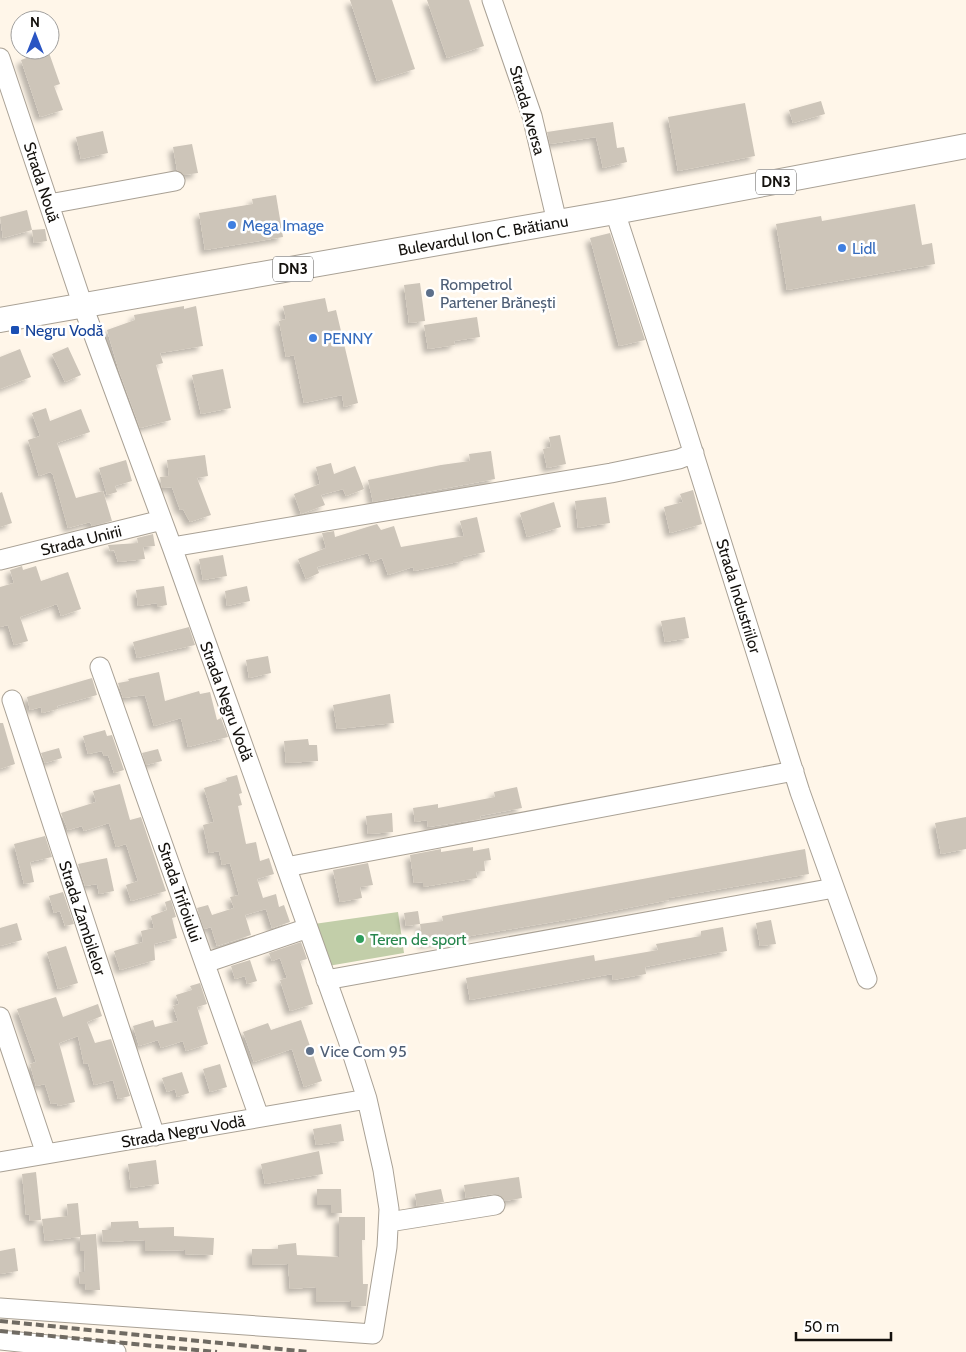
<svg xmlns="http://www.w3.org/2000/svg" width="966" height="1352" viewBox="0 0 966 1352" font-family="Cabin,sans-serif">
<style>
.green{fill:#c2cea9}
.building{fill:#cdc5b9;filter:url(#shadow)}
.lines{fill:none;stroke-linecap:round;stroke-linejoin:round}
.minor-casing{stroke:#a9a195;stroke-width:21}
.major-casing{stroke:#a9a195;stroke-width:26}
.minor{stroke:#fff;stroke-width:19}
.major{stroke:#fff;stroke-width:24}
.rail{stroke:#706b63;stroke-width:4;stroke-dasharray:8 4;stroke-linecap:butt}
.shop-dot{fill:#3f7fe0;stroke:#fff;stroke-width:2}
.service-dot{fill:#5c6f8a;stroke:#fff;stroke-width:2}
.transit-dot{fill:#1a4fb4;stroke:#fff;stroke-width:2}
.leisure-dot{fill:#2e9e5b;stroke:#fff;stroke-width:2}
.labels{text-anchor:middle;stroke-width:5;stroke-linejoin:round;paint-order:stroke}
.shield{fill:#fff;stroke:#5a5856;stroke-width:1}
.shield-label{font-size:15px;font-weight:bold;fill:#14110d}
.street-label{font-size:16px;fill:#14110d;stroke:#fff}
.shop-label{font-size:16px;fill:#366cbe;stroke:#fff;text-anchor:start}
.service-label{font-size:16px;fill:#4e5e75;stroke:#fff;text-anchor:start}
.transit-label{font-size:16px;fill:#164399;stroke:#fff;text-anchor:start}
.leisure-label{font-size:16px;fill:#27864d;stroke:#fff;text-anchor:start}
</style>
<defs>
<filter id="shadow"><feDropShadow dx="-4.5" dy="4.5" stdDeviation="2.5" flood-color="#0004"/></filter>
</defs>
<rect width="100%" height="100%" fill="#fff6e9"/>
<path class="green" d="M398,912L404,953L328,966L314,924Z"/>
<path class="building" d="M350,0H392L415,69L377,81Z
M427,0H469L484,46L447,58Z
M48,50L60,84L54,86L63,110L40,117L21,60Z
M821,101L825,114L793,123L789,110Z
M745,103L755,156L678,171L668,117Z
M613,122L617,148L624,147L627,162L603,168L596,137L550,144L547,132Z
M103,131L108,153L81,159L76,137Z
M192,144L198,173L184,175L177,170L173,147Z
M276,195L283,237L205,250L199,213L253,204L252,199Z
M915,204L922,245L932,243L935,264L787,290L776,224L821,216L822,221Z
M27,210L32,230L3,238L0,217Z
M45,229L47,241L34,243L32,230Z
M610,233L645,340L619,346L590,238Z
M420,283L425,321L409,323L404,285Z
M325,298L328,312L336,310L358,403L344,407L342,395L304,403L294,355L286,357L279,321L286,319L283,306Z
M184,306V309L196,306L203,346L160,353L163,363L156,365L171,420L140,428L119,371L107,330L135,320L134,315Z
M477,317L480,337L454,341L455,345L428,349L424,325Z
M68,347L81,375L65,382L52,354Z
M20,349L31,377L0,389V357Z
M223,369L231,408L201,414L192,375Z
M46,408L50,421L81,409L90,432L57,443L76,498L103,491L112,521L92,526L90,522L68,528L53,475L50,472L39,476L28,440L40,436L32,413Z
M560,435L566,464L547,468L543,449L551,447L549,437Z
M491,451L495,479L373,502L368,480L441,465L470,461L469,454Z
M205,455L208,476L197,478L211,515L190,522L183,509L180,510L172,487L162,488L160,477L169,476L167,460Z
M126,460L132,481L115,486L117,492L107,495L99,468Z
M331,463L334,474L355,466L364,489L346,496L343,489L321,495L325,505L301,514L294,494L320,484L316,467Z
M693,490L702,524L670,533L664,507L683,502L680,494Z
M2,492L12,523L0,527V493Z
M606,497L610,523L578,528L575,501Z
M554,502L561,527L527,537L520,513Z
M477,517L485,552L463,557V561L414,571L413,567L388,575L382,558L371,562L368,553L317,567L319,573L306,579L298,559L326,548L322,533L334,531L335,537L377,524L381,530L394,526L401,547L464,536L460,521Z
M153,534L155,546L143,547L145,559L118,562L114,550L110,551L108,545L138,543L137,538Z
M223,555L227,576L203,580L199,559Z
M22,566L23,570L36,566L41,581L68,572L81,609L61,616L57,604L20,617L28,641L14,645L8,625L0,627V587L14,583L10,570Z
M164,586L167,605L157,607V603L138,606L136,590Z
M247,586L250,601L227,606L225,591Z
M685,617L689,638L665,642L661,621Z
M189,627L195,645L137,658L133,642Z
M268,656L271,673L249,678L246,660Z
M159,672L165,701L199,691L200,694L210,692L217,720L221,718L228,737L188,747L181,718L154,726L145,695L123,698L118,683L129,681L128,679Z
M92,678L97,695L57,706L58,709L42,713L41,707L30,710L27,697Z
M390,694L394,723L337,729L333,705Z
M0,723H3L15,764L0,769Z
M105,730L107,736L112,735L124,770L114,773L108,755L104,756L102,751L88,754L83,736Z
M308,739L309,745H317L318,761L286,763L284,741Z
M59,748L62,758L45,763L41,753Z
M158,749L162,761L146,765L142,753Z
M237,775L242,793L239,794L242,805L238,806L246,844L256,842L260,861L269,858L274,874L257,879L263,898L276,894L279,907L284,905L290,922L272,928L266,909L245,915L251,935L217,946L211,927L204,929L197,908L208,905L212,915L234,908L230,897L239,895L230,863L222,865L219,851L209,853L203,825L214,822L204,788L227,781L226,778Z
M120,784L130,820L141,817L166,891L131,901L126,885L138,881L126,844L116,847L109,823L84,831L82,826L68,830L61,813L96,802L93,791Z
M517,787L522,808L480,816L481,819L428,827L427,820L415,822L413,808L438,804V808L495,797L494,792Z
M392,813L393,832L368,834L366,816Z
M966,817V849L941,854L935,823Z
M45,836L52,857L30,862L34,882L24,884L14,844Z
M473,847V851L489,848L491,860L484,861L485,871L476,872L477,878L423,887V882L414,883L410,855L441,849V852Z
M805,849L809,874L669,898V900L577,918L423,944L420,924L443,921L442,916Z
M107,858L114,891L99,894L97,884L85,886L78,864Z
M368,863L373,885L360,887L362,898L340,902L333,870Z
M63,892L74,924L65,926L60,911L54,913L49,896Z
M171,900L176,917L172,918L177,938L154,944L155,960L120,970L114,951L143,942L141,931L154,928L151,916L167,910L165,902Z
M418,911L420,924L406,926L404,913Z
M771,920L776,944L760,946L756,923Z
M17,923L22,940L0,946V928Z
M723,927L727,951L645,967L646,974L613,980L612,974L470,1000L466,978L594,955L595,961L658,950L656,944L701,936V931Z
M301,942L307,959L300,961L313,1004L290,1011L280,980L287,978L280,958L272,961L269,953Z
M66,946L78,983L58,989L47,952Z
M250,960L257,981L247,984L245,976L235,979L231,966Z
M200,983L207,1004L197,1007L208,1044L186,1051L183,1041L161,1048L158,1040L139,1046L133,1026L153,1020L155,1027L178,1021L173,1006L179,1004L176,995L192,990L190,986Z
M56,997L63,1017L98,1004L102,1016L87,1022L95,1043L111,1039L130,1096L118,1099L113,1080L94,1085L88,1063L84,1064L78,1036L59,1043L75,1102L58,1106L57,1103L51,1104L45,1084L36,1086L30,1064L36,1062L17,1009Z
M301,1020L322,1081L304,1087L292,1049L254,1062L243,1032L268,1023L271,1030Z
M220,1064L227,1087L210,1092L203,1069Z
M182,1072L189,1093L177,1097L175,1089L167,1092L162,1078Z
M341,1124L344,1141L316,1145L313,1129Z
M319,1151L323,1174L265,1184L261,1164Z
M156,1160L159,1184L131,1188L128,1164Z
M36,1172L41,1220L30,1221L29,1214L26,1215L22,1174Z
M519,1177L522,1198L505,1201L499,1195L494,1194L466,1198L464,1185Z
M317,1189H341L342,1213H331V1205H317Z
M441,1189L444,1202L417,1206L415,1194Z
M78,1203L81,1235L96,1234L100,1290H86L85,1284H80L79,1272H85L84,1251H80V1237L45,1241L42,1219L68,1216L67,1204Z
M339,1217H365V1240H362L363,1284H368L366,1306L351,1307V1301L316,1302V1287L290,1289L288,1264L252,1265V1249H278V1245L296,1243L297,1255L339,1257Z
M138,1221L139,1228L174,1227V1236L214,1238L213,1255L185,1254V1250L145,1251V1240L103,1242L102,1230H111V1222Z
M15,1248L18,1271L0,1274V1251Z"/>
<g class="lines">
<g class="minor-casing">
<path id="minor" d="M492,0L532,116L557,222
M0,58L83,306L172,547L348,1040L367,1099L383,1170L389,1209L387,1247L373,1334L0,1308
M49,204L175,181
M615,212L684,423L800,792L867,979
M172,547L611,473L679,459L694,453
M0,560L162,520
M100,667L259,1117
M12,700L155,1136
M286,867L794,771
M205,963L308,928
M326,980L834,888
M0,1017L46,1154
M0,1162L367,1099
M389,1222L495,1205
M0,1340L116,1352"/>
</g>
<g class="major-casing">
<path id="major" d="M0,320L615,212L966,146"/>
</g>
<use href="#minor" class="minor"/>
<use href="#major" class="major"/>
<path class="rail" d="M0,1321L309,1352
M0,1331L217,1352"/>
</g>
<g class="shop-dot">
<circle cx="232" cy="225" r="5"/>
<circle cx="842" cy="248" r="5"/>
<circle cx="313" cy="338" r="5"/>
</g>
<g class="service-dot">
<circle cx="430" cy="293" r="5"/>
<circle cx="310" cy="1051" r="5"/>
</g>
<rect class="transit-dot" x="10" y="325" width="10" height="10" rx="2.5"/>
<circle class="leisure-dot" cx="360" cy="939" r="5"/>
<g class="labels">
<g class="shield">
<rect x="756" y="169.5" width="40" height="25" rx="4"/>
<rect x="273" y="256.5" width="40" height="25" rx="4"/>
</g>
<g class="shield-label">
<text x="776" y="187">DN3</text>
<text x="293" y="274">DN3</text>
</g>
<g class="street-label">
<text transform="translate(528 110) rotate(74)" y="6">Strada Aversa</text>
<text transform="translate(42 182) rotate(72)" y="6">Strada Nouă</text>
<text transform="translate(483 235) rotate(-10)" y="6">Bulevardul Ion C. Brătianu</text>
<text transform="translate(81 540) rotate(-14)" y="6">Strada Unirii</text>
<text transform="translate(739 596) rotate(73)" y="6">Strada Industriilor</text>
<text transform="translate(227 701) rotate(70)" y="6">Strada Negru Vodă</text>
<text transform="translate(180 892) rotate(71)" y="6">Strada Trifoiului</text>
<text transform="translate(83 918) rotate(72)" y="6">Strada Zambilelor</text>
<text transform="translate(183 1131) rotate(-10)" y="6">Strada Negru Vodă</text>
</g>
<g class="shop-label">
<text x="242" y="231">Mega Image</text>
<text x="852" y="254">Lidl</text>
<text x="323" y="344">PENNY</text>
</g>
<g class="service-label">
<text x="440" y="290">Rompetrol<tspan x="440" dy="18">Partener Brănești</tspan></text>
<text x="320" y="1057">Vice Com 95</text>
</g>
<g class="transit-label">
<text x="25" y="336">Negru Vodă</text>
</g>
<g class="leisure-label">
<text x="370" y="945">Teren de sport</text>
</g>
</g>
<g transform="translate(35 35)"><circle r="24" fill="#ffffff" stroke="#a1a09e"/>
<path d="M0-4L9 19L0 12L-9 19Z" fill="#2a55c3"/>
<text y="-8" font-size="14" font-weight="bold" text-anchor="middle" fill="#14110d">N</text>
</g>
<path d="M796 1332v8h95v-8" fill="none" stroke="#14110d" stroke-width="2.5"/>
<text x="804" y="1332" font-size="15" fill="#14110d" stroke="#ffffff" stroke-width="4" paint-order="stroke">50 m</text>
</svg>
